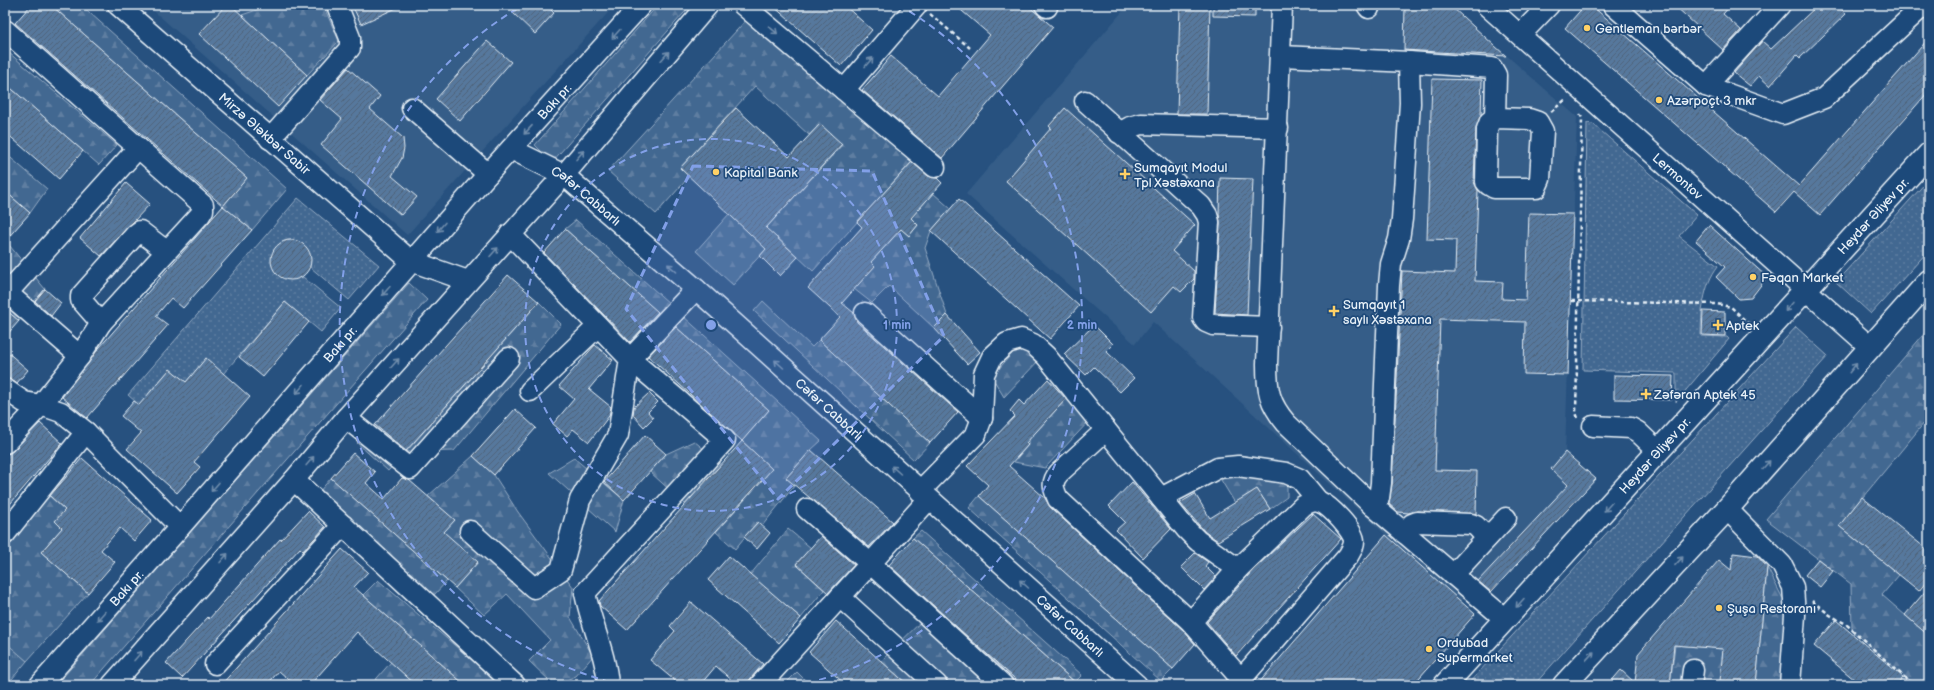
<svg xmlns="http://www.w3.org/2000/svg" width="1934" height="690" viewBox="0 0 1934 690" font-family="'Balsamiq Sans',sans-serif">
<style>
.built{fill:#355d88}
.grass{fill:url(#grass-tufts);stroke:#96acc4}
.forest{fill:url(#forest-firs);stroke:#96acc4}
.park{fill:url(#park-dots);stroke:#96acc4}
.building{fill:url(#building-hatch);stroke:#e8f1f8}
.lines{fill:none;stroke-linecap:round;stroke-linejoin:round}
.minor-casing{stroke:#e8f1f8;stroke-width:23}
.major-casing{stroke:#e8f1f8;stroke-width:25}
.path{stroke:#e8f1f8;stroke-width:2.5;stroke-dasharray:4 3;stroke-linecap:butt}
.minor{stroke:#1f4a7a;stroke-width:20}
.major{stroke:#1f4a7a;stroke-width:22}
.oneway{stroke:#6f8dac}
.marked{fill:#82a0e8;fill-opacity:0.2;stroke:#82a0e8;stroke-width:3;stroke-dasharray:8 5;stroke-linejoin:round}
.ring{fill:none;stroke:#82a0e8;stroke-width:2;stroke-dasharray:7 5}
.poi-dot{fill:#ffd166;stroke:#1f4a7a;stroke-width:1.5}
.labels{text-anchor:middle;stroke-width:3.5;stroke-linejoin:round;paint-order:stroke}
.poi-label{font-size:13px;fill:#e8f1f8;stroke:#1f4a7a;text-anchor:start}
.street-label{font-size:13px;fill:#e8f1f8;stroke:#1f4a7a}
.centre{fill:#82a0e8;stroke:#1f4a7a;stroke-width:2}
.ring-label{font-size:12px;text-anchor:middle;font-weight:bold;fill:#82a0e8;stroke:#1f4a7a;stroke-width:3.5;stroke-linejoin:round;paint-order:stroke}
</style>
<defs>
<pattern id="grass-tufts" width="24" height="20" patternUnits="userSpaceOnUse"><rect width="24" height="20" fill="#436891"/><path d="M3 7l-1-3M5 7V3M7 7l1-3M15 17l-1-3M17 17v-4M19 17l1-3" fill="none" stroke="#5e7ea1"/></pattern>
<pattern id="forest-firs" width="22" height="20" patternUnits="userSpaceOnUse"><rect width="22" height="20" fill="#436891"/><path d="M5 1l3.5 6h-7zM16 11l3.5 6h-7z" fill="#5e7ea1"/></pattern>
<pattern id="park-dots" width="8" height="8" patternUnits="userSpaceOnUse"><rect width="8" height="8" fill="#436891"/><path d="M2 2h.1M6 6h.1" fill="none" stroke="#5e7ea1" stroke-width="1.8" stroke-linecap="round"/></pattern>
<pattern id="building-hatch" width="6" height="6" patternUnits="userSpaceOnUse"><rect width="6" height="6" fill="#57789d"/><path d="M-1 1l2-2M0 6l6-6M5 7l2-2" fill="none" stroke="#4f6278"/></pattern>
</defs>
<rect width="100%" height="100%" fill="#27517f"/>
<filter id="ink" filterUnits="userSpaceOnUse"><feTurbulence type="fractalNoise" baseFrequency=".025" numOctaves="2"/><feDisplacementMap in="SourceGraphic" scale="8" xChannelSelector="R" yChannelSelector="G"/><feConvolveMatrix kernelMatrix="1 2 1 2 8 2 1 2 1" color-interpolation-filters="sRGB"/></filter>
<g filter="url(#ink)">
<path class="built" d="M147,5H615L407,235Z
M1128,5H1449L1577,117L1565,452L1551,469L1568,485L1460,601L1386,535L1153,322L1135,344L966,194Z"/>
<path class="grass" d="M10,646L27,661L7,685H5V652Z"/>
<path class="forest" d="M51,5H81L287,189L252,230L223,206L247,178Z
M271,5H323L339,41L307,75L242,15Z
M658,5H691L552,162L535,145Z
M748,18L915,158L813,271L777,237L733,285L696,251L729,214L756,239L842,145L820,124L809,135L755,86L680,168L689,177L656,214L608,171Z
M8,52L117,145L99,165L5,83V56Z
M5,153L47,189L30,213L5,191Z
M933,193L951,209L931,231L925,248L947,315L934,328L889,286L872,303L854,289L875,266L871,262L895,236L889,218L909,236L918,225L911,218Z
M576,220L670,304L660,314L565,229Z
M5,240L45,289L19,321L5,309Z
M409,283L427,300L90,685H56Z
M763,301L812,347L819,340L930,443L914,460L754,311Z
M539,302L561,324L454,451L405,452L388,471L357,443L375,425L406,452Z
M683,316L821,441L811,450L786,478L795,485L762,526L757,522L735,549L716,532L772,469L742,441L769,410L674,325Z
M1929,328V417L1839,526L1899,575L1882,595L1929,636V685H1907L1910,681L1852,631L1851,584L1766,519Z
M1020,344L1041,358L1004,397L992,377Z
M1068,397L1091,419L1045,468L1014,462L1028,445L1030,438Z
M694,441L721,463L685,504L650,472L666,454Z
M473,456L494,475L518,512L573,587L570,617L593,656L576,676L554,685L529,661L550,640L507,594L484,615L455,588L478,562L434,543L454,520L428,496Z
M574,458L624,500L615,532L549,473Z
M1238,470L1287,478V497L1270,509L1257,489L1235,503L1221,480Z
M331,478L447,581L433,596L319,492Z
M49,496L65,510L55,521L62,528L41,552L88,593L27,661L5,642V546Z
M979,496L1173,669L1161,681L969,508Z
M788,529L811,548L796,564L824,590L801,618L750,575Z
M921,531L1082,675L1075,682L913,538Z
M1767,567L1789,611L1782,685H1745L1746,683L1756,684Z
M378,580L501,685H465L426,650L405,675L416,685H371L412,638L363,595Z
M935,608L1022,685H908L881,661Z
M1675,645L1723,649L1720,685H1670Z
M797,672L810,685H784Z"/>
<path class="park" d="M1587,123L1593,124L1697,215L1679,236L1718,266C1703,285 1701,314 1701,336L1727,337L1729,339L1676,402V373L1583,370Z
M1929,179V250L1871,314L1836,282Z
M298,198L379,265L349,300L310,267C315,238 279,229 272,256C271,262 273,269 277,273C285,281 292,280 303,277L341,308L321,332L285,302L223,374L206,359L186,382L170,369L148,394L162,407L153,417L128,395Z
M1796,327L1828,356L1534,685H1467Z"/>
<path class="building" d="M31,5H51L247,178L223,206L15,23Z
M226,5H231L307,75L278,107L199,34Z
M352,5H403L361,24Z
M521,5H546L554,13L535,34L513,13Z
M772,5H844L872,30L841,66Z
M955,5H1027L1053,27L942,158L862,90L891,56L938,96L990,35Z
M1180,5H1210L1207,114H1177Z
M1213,5H1255V17L1213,16Z
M1585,5H1591L1799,186L1929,38V91L1820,215L1794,192L1776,212L1565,28Z
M1674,5H1731L1723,14L1741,30L1723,50Z
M1818,5H1837L1846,14L1800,58L1797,55L1770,86L1759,76L1750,86L1734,73L1762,41L1771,49Z
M1405,6L1452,7L1506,56L1404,50Z
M487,41L511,62L460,121L436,99Z
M348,68L380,96L370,109L403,138L404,148L402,158L392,176L417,197L401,215L321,145L342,119L320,100Z
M1432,79L1482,80L1481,115L1476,129L1474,182L1478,190L1475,281L1503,282L1502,299L1526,300L1529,213L1573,214L1568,375L1524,374L1525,322L1440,319L1435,470L1477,471L1476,514L1417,511L1409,513L1398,512L1389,504L1392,484L1402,271L1455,273L1456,240L1427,239Z
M5,83L83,151L59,179L5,132Z
M736,108L789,157L820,124L842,144L766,228L798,257L780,276L760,256L766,249L680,168Z
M1065,108L1195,225L1172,251L1194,271V279L1181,292L1174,286L1151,312L1006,181L1051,128L1049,126Z
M912,162L928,176L937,178L942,183L911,218L918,225L909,236L901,229L871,262L875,266L842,303L854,313L857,322L958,412L930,443L819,340L840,317L808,288L862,227L857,222Z
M1220,178L1253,179L1247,315L1215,313L1220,223L1219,214Z
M126,183L150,204L101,256L80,238Z
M5,191L30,213L5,241Z
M959,199L1079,306L1050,339L931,231Z
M223,206L252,230L183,308L171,298L156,316L168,325L87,418L62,397L99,348Z
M1709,225L1767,277L1751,298L1739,299L1716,277L1725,267L1696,241Z
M565,229L658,312L630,342L544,253Z
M271 260a20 20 0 1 1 40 0a20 20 0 1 1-40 0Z
M508,275L539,302L406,451L375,425Z
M45,289L61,303L51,316L35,301Z
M285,302L309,322L263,377L239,357Z
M5,309L19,321L5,337Z
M1703,311L1725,312V336L1702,335Z
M947,315L980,352L967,364L934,328Z
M1094,325L1113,344L1106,351L1134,378L1120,392L1094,367L1086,375L1064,354Z
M676,327L769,410L742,441L648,356Z
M595,345L613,360L589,389L611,407L609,416L589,442L573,429L567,436L553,424L574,399L559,386Z
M5,350L28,370L17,383L5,378Z
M206,358L250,397L194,462L200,467L177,493L127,449L141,433L121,416L134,401L139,405L170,369L186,382Z
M1614,375L1673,376L1672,400L1614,399Z
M1048,379L1066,399L1026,443L1028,445L1009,466L1045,498L1050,507L1183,630L1195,644L1173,669L979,496L988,485L967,466L1015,416L1010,411L1019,400L1024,405Z
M649,393L658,402L648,412L653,418L644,427L633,415L634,407Z
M515,409L536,428L494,475L473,456Z
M40,423L62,443L5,510V454L13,451Z
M645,435L666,454L624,500L604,482Z
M742,441L772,469L627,630L600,606L599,601Z
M811,450L893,522L869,547L786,478Z
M1565,452L1596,479L1491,592L1478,581L1568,485L1551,469Z
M353,453L375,472L366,483L384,499L402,478L409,480L455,520L444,532L478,562L455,588L331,478Z
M82,458L152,520L134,541L120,528L101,550L115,562L88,593L41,552L62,528L55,521L65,510L50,496Z
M1132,482L1171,529L1143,558L1116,530L1125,522L1109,506Z
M1257,489L1270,509L1218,541L1205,532L1180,503L1195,494L1210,518Z
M1862,497L1929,551V578L1919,591L1839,526Z
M308,511L325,527L303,551L300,548L182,678L166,663L208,617L209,619L280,539L281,540Z
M1313,514L1341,539L1236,656L1207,622L1254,569Z
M758,522L770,533L757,549L744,537Z
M1386,535L1475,614L1413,685H1257Z
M821,536L854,565L828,593L796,564Z
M913,538L1078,685H1022L970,639L889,565Z
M342,549L368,572L354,587L465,685H416L357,632L310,685H295L279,671L267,685H221Z
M1195,553L1208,562L1205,566L1216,577L1204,590L1181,567Z
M1733,553L1757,556L1767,567L1756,684L1720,681L1723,649L1674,645L1670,685H1608L1621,670L1635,683L1638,654L1719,560L1731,570Z
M729,556L801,618L779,643L708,580Z
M1818,559L1833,571L1820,587L1805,575Z
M1929,587V636L1905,615Z
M691,602L763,664L745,685H737L716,666L700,685H680L650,660L675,631L670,626Z
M1836,620L1903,677L1896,685H1861L1814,646Z
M836,621L908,685H846L809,652Z"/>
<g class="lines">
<g class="minor-casing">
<g id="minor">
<path id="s1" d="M118,5L411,261L468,281"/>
<path d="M743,5L844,90L917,5"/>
<path d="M1045,5L1047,7"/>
<path d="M1282,5L1267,364C1267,390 1269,403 1286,423L1373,506L1505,619"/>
<path d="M1367,5L1369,8"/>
<path id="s2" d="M1486,5L1870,347"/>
<path d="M1613,5L1706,86L1783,114L1824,98L1924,5"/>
<path d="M5,30L203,205V210L200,215L101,323L80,356L41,405L5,443"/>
<path d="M1521,34L1549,5"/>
<path d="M1281,56L1409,62L1410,103L1402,219L1399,239L1391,264L1389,285L1381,483L1379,498L1373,506"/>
<path d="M1409,62L1492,68L1496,75L1495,118"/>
<path d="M1706,86L1780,5"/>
<path d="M844,90L935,167"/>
<path d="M1085,101L1201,206L1207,215L1209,222L1203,318L1206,322L1213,325L1269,327"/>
<path d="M412,108L488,174"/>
<path d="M1495,118L1529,119L1538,122L1543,131L1540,179L1536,188H1494L1489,185L1486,182L1487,129L1490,121Z"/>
<path d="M1119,133L1130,127L1141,124L1278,128"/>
<path d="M270,139L350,48V38L337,5"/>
<path id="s3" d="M511,149L564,175L696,289L1137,685"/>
<path d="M510,234L630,359L696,289"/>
<path d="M5,291L80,356"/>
<path d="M7,293L138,148"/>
<path d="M865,313L982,418"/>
<path d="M101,323L81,300V296L136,234L140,231L166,251"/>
<path d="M5,389L24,402L41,405L61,412L86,432L180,527"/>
<path d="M530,391L598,326"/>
<path d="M346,418L410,469L509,358"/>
<path d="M1593,426L1631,428L1638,432L1658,451"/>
<path d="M1106,430L1059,473C1051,482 1053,488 1058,499L1191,622L1241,679"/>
<path d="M294,480L515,685"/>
<path d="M920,491L976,434L982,418L984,374L992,357L1007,343L1021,339L1033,344L1046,356L1186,529L1198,541L1238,569"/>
<path d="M1161,498L1218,468L1238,466L1286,473L1300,479L1319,502"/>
<path d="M807,509L871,564L1003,685"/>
<path d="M1727,509L1782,565L1793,587L1795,615L1790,685"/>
<path d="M470,531L534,588L561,570L580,500L618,435L630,359L725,440L585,593C591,624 606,654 608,685"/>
<path d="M1404,533L1412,524L1417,522L1471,524L1476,526L1487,538"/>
<path d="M5,534L86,432"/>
<path d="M1453,575L1506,518"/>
<path d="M840,597L937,685"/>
<path d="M1191,622L1238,569L1303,506C1308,503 1314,500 1320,502C1330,506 1354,531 1354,541C1354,547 1351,551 1348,556L1236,685"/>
<path d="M215,664L343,525"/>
<path id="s4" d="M40,685L180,527L488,174L641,5"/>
<path d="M112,685L294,480L346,418L564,175L708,5"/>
<path d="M760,685L929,499"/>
<path d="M1691,685L1693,670"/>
</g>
</g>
<g class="major-casing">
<g id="major">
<path id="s5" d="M1445,685L1929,154"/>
<path d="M1564,685L1727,509L1929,281"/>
</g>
</g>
<path class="path" d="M930,14L970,48
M1551,112L1566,99
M1571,301L1717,304L1731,307L1749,324
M1578,418L1576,413L1582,118L1580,114
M1812,601L1830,615L1846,624L1913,685"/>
<use href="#minor" class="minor"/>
<use href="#major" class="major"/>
</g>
<defs><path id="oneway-shaft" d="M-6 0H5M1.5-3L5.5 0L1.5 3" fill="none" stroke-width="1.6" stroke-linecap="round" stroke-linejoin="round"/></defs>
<g class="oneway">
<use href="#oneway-shaft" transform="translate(773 30) rotate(40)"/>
<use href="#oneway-shaft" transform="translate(616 34) rotate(132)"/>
<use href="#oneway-shaft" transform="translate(665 56) rotate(-49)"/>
<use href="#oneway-shaft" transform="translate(869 62) rotate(-49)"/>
<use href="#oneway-shaft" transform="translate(528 130) rotate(133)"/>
<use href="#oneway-shaft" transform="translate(580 155) rotate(-49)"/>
<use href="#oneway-shaft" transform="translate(441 227) rotate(131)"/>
<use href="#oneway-shaft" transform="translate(494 252) rotate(-48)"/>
<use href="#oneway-shaft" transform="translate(672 268) rotate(-139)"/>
<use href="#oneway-shaft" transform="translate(386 291) rotate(131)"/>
<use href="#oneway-shaft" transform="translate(1789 307) rotate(131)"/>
<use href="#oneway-shaft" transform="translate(395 363) rotate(-48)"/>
<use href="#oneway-shaft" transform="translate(779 364) rotate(-138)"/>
<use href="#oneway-shaft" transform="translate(1853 368) rotate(-51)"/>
<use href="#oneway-shaft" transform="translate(300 389) rotate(131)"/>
<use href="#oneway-shaft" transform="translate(310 461) rotate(-50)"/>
<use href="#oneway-shaft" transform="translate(1766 465) rotate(-48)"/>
<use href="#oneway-shaft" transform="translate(896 470) rotate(-138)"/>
<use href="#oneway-shaft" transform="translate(215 487) rotate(131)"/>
<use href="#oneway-shaft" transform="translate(1608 507) rotate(132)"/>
<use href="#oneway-shaft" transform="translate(224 558) rotate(-49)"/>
<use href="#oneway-shaft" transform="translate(1679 561) rotate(-47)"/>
<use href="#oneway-shaft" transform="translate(1024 584) rotate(-138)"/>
<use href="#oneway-shaft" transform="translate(1520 603) rotate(132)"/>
<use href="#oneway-shaft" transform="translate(101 616) rotate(132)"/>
<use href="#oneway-shaft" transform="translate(138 656) rotate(-49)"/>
<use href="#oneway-shaft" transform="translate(1590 656) rotate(-47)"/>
</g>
</g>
<path class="marked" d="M693,166L872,171L944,336L778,499L626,309Z"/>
<g class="ring">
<circle cx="711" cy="325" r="186"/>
<path d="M621 685A371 371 0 0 1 523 5M899 5A371 371 0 0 1 801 685"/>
</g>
<g class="poi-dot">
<circle cx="1587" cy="28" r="4"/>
<circle cx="1659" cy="100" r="4"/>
<circle cx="716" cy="172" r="4"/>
<path d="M1123 168h4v4h4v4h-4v4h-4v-4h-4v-4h4z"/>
<circle cx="1753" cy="277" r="4"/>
<path d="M1332 305h4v4h4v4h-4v4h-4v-4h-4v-4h4z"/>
<path d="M1716 319h4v4h4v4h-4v4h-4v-4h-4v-4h4z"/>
<path d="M1644 388h4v4h4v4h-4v4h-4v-4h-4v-4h4z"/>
<circle cx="1719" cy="608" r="4"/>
<circle cx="1429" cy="649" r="4"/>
</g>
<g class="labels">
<g class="poi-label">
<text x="1595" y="33">Gentleman bәrbәr</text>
<text x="1667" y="105">Azərpoçt 3 mkr</text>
<text x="1134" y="172">Sumqayıt Modul<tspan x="1134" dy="15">Tpl Xəstəxana</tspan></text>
<text x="724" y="177">Kapital Bank</text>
<text x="1761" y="282">Fəqan Market</text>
<text x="1343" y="309">Sumqayıt 1<tspan x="1343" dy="15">saylı Xəstəxana</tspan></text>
<text x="1726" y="330">Aptek</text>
<text x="1654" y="399">Zəfəran Aptek 45</text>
<text x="1727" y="613">Şuşa Restoranı</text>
<text x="1437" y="647">Ordubad<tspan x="1437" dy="15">Supermarket</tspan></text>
</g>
<g class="street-label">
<text dy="5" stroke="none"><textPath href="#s4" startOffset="778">Bakı pr.</textPath></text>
<text dy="5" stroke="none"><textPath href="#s1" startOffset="195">Mirzə Ələkbər Sabir</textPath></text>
<text dy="5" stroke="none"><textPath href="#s2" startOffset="257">Lermontov</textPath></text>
<text dy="5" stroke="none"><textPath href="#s3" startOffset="89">Cəfər Cabbarlı</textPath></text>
<text dy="5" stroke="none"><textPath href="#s5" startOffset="635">Heydər Əliyev pr.</textPath></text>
<text dy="5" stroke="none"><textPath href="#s4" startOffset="454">Bakı pr.</textPath></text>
<text dy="5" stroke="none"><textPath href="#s3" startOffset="413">Cəfər Cabbarlı</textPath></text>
<text dy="5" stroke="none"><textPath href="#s5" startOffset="311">Heydər Əliyev pr.</textPath></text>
<text dy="5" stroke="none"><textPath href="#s4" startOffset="130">Bakı pr.</textPath></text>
<text dy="5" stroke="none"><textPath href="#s3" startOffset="737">Cəfər Cabbarlı</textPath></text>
</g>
</g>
<circle cx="711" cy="325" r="6" class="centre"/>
<g class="ring-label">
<text x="897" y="329">1 min</text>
<text x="1082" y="329">2 min</text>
</g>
<rect width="1934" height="690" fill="none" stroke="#1f4a7a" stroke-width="20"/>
<rect x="10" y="10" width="1914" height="670" fill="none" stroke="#e8f1f8" stroke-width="1.5" filter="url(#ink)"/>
</svg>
